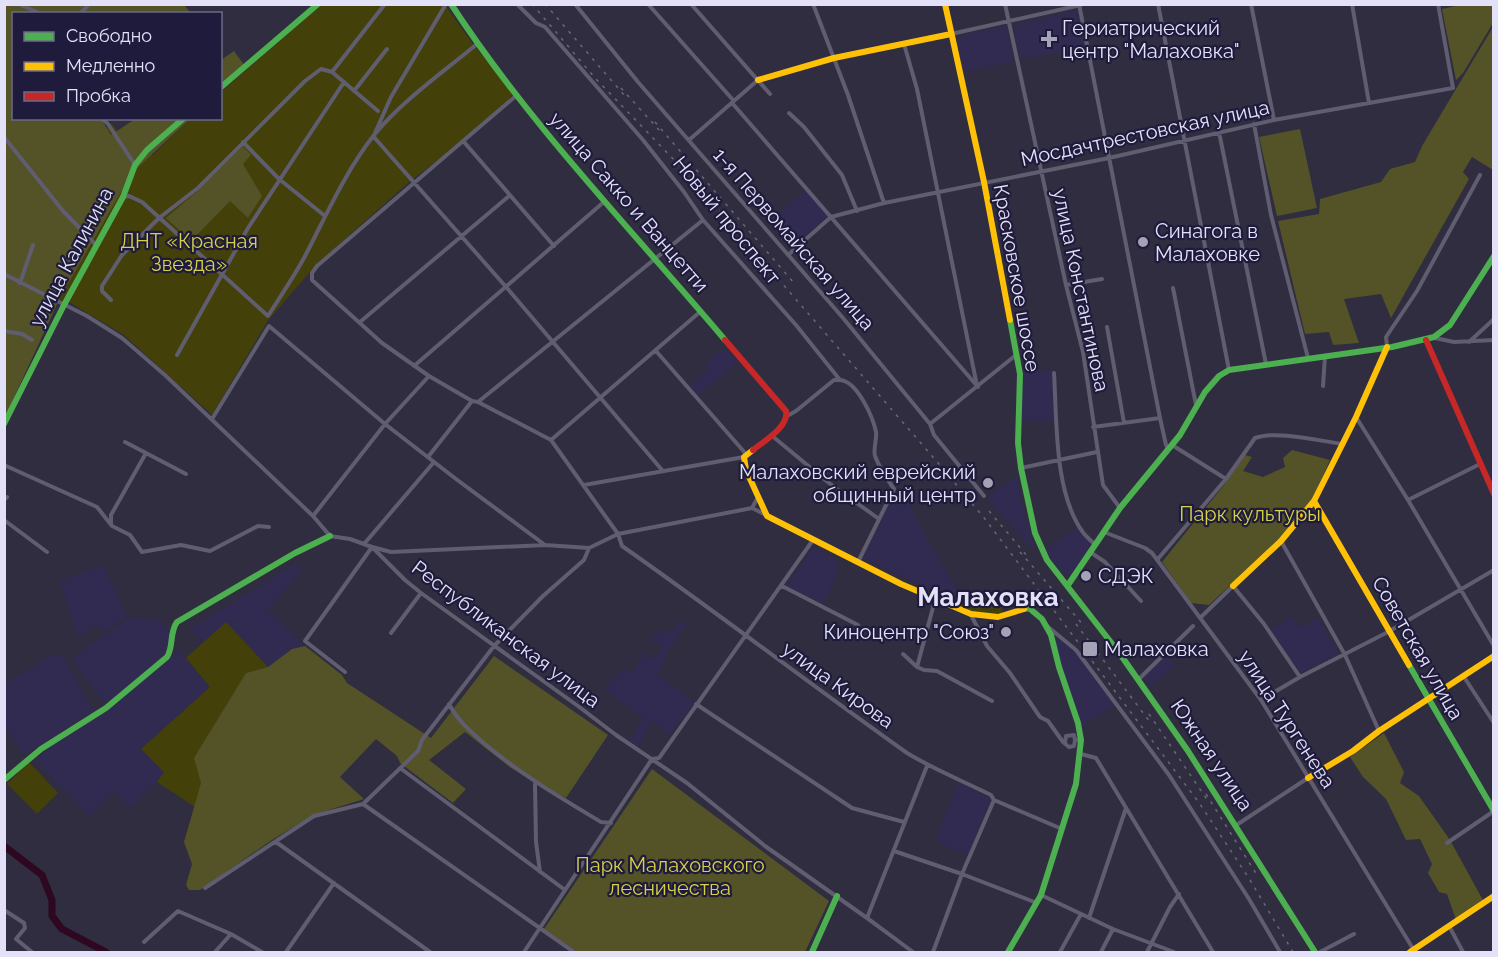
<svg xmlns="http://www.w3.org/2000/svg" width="1498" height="957" viewBox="0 0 1498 957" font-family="Raleway,sans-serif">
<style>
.built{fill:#312b51}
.green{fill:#434109}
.forest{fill:#545227}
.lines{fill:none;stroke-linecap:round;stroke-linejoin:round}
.river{stroke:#2d0820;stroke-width:7}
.street{stroke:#5f5d6f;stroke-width:4}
.fast{stroke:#4caf50;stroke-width:6}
.slow{stroke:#ffc107;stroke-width:6}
.jam{stroke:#c62828;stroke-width:6}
.rail{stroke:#6a6878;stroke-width:1.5;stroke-dasharray:3 6;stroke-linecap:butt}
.poi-dot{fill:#a3a2b7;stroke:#1f1b3c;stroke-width:2}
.labels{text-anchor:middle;stroke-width:4.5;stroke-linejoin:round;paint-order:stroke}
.poi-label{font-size:20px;fill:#e2e1f8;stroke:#1f1b3c;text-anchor:start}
.street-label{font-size:20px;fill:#e2e1f8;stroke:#1f1b3c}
.park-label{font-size:20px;fill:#d6d149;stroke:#1f1b3c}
.district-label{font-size:26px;font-weight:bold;fill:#e2e1f8;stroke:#1f1b3c}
</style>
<rect width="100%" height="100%" fill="#2f2d3f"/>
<path class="built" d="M1077,10L1084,48L1020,59L1015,30L1016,24Z
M1007,26L1013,62L963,71L956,40L966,34Z
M806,190L827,214L826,218L790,248L769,221Z
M724,348L737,362L698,396L690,387L708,368L705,364Z
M1052,370L1055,422H1022V372Z
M1018,475L1019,491L1034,546L1030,548L987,497Z
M895,492L908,501L928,541L961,596L957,600L943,595L863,558Z
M1078,527L1092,544L1069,577L1059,569L1045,550Z
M814,547L839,561L837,573L824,604L787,586Z
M296,563L302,570L268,610L305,646L292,649L268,667L226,622L204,642L190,629Z
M103,565L127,616L102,632L95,625L78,637L60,580Z
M1291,616L1300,628L1317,617L1339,653L1301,673L1270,631Z
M130,617L160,620L172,634L168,654L163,649L161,652L165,657L116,697L105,703L86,679L73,657Z
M680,620L686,624L664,657L665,662L657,674L695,702L670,734L654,723L649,722L644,737L638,747L630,741L643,718L604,689L623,668L631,673L641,660L637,657L641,653L650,660L652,656L655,657L662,647L651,640L656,633L673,631Z
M1052,631L1075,651L1115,704L1082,727L1061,667Z
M179,650L210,687L142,748L164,772L157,782L130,808L114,792L89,816L35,760L62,738L109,709Z
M54,654L63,656L94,712L24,755L5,726V684Z
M1164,657L1176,664L1150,687L1143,678Z
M958,782L991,799L968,855L936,842Z"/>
<path class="green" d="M321,5H445L473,44L514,94L463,141L409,182L316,265L269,319L212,415L124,335L67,301H62L5,269L4,143L43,191L111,123L136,154L153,155L190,119L220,118L221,92Z
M989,590L1004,613C988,616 974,613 958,607L966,598L975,601V594Z
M226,622L268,667L246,673L201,783V787L195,807L157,782L164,772L141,749L210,687L186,658Z
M29,762L58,793L37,814L7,784Z"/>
<path class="forest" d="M1465,4L1493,5V23L1463,73L1456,80L1442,9Z
M5,5H184L191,13L14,14V118L101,119L111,135L135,119H190L132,173L60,298L5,417Z
M1493,27V170L1472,157L1463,172L1469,179L1391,318L1381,294L1344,299L1359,343L1333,345L1329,332L1305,334L1278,221L1319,214L1320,199L1381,182L1390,169L1415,162L1422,146Z
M234,51L245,66L221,89V60Z
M1300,129L1317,208L1277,216L1259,137Z
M243,146L251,155L243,164L262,196L248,218L230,201L191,241L166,218L199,190Z
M1292,450L1330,460L1315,494L1301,516L1278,541L1209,605L1191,603L1162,562L1224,485L1245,455L1252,457L1243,471L1263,477L1285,467L1283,458Z
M305,646L342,675L347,683L431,738L494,656L608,735L566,798L511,768L465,732L429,760L466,789L453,803L400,763L397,756L376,739L340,777L364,799L313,815L272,840L200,890H189L186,885L192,864L184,842L201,783L194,758L246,673L268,667L292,649Z
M1384,733L1404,772L1400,783L1419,796L1450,840L1484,902L1456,920L1447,894L1439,892L1428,873L1432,864L1420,839L1406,840L1386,799L1363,777L1350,757Z
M652,769L829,901L805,952H578L544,929Z"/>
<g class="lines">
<path class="river" d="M4,846L42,875L52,900V916L62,929L106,952"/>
<path class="street" d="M19,4L41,14
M517,4L536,23L545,27L643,140L684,192L703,220L796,325L840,380C857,381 873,417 876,432C877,440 873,449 875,456C879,467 887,479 894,489L858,562
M575,4L638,82L843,318L930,424L934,435L984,496
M648,4L733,100V104L978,387
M691,4L770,94
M813,4L848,95L884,203
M1005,4L1066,285L1083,352L1103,485L1120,508
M1079,4L1160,418L1166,445L1169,449
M1158,4L1229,370
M1251,4L1274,120
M1352,4L1369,103
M80,14L89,4
M951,34L1081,5
M904,44L917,89L977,386
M332,72L378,111
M354,91L387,49
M517,95L317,266L312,273V280L382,343L429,376L472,401L478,402L551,440L618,534L622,546C718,613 811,685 907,753C933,769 963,781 991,795L994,800L1062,829
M789,113L804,127L842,175L857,211
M101,118L108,124L135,165
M1254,124L1271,215L1308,358
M1219,132L1266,364
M375,133L391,97L446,4
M373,136L507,288L662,470
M4,137L63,211L96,245
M689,140L758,80
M243,142L279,179L325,216
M464,142L554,246
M123,197L129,196L142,202L268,316C280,297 293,278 304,258C326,216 345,172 374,135C403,100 442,73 477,44
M788,255L831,217L884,203L1109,158L1274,120L1453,88L1438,4
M4,274L87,316L122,338L166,376L313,516L330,536L350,539L372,547L405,580L421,593L578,706L616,735L687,783L765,846L867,918L913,952
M20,283L33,245
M1066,285L1102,279
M1173,288L1196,405
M111,300L102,291V286L122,255L159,218L198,188L305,81L321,69L332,72L385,4
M360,322L509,196
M1107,327L1124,423
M4,331L22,334L32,340
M1435,338L1454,342L1494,340
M1469,342L1494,319
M1387,347L1386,337L1417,291L1480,175
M656,351L746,454
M177,355L248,228L344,82
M414,366L605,201
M1054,373C1057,421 1054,491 1082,531C1085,536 1091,540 1095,545
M1323,386L1325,356
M478,402L703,220
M787,416L796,411L834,380H840
M1356,417L1408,500L1494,646
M212,419L269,326L385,424L456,479L545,545
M930,424L1016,355
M1093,427L1160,418
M771,435L829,483L879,519
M551,440L701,311
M125,442L186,474
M1172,445L1226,479
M428,457L472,401
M4,465L97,507L112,526L130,535L142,552L181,545L210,551L258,526L269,527
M1021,468L1097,452
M584,485L744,457
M4,500L7,497
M1408,500L1480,464
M752,508L758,497
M313,516L385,424L429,376
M4,520L47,552
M111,524V515L146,453
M1104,532L1145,548L1152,553L1261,700L1415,952
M1281,541L1345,655L1379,731
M364,544L434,462
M1090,552L1105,562L1141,601
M1157,560L1226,479L1255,438C1277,430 1319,441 1343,444
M782,586L858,625
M971,615L987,646L1010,673L1040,717L1048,721L1063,742L1069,747L1074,746L1075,740H1081
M1201,617L1233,586L1264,624L1300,677
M1047,626L1076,650L1169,775L1249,899L1280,952
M391,633L421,593
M903,654L917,667L924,670L937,671L992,701
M917,667L935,600
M345,672L305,641L372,547L391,552L545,545L589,548
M1464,677L1494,723
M1140,678L1193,626
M1261,700L1300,677L1388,632L1494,570
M449,704C458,721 471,732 486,745C522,775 561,798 601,822L611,823
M696,704L852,808L904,822
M1065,743L1066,736L1074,735L1075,740
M1081,754L1096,758L1213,952
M400,768L565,890
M535,784L536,842L540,872
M363,804L574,952
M1238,824L1308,778
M276,842L430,952
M1447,843L1494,811
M894,851L962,874L1037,903
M205,888L314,816L363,804L418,751L422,740L494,646L543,596L584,560L589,548L618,534L752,508L766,515
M1041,895L1113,929L1174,952
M4,910L24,923L25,928L16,939L32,952
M867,918L927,766
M1089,918L1126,808
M1449,926L1463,952
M144,942L178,911L231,934L262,952
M215,952L231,934
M286,952L334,883
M524,952L652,759L659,758L813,540
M933,952L962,874L994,800
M1060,952L1081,914
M1101,952L1113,929
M1147,952L1170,907L1179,894
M1320,952L1354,934"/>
<path class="fast" d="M451,4C530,125 632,230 725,340
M220,88L318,4
M1010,320L1020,374L1018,443L1021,468L1035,533L1047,560L1120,654L1188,751L1315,952
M4,424L64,305L123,197L135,165L147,150L184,118
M1068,585L1120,508L1180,435L1205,392L1219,376L1229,370L1392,347L1434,337L1450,325L1494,256
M1409,665L1494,811
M4,780L41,749L106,708L167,657C174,646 169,633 177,622L295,553L330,536
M812,952L837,896
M1008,952L1041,895L1076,784L1081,740L1078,723L1059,667L1051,635L1042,619L1029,608L1024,609"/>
<path class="slow" d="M945,4L984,182L1010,320
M758,80L834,58L951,34
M753,450L744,457L746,470L767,516L901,584L971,614L998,617L1024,609
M1314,501L1409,665
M1233,586L1281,541L1314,501L1356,417L1387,347
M1308,778L1353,751L1379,731L1494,656
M1410,952L1494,896"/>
<path class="jam" d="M725,340L786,411C789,427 764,441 753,450
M1426,340L1494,494"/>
<path class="rail" d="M532,4L596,79L681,167L939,464L985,519L1200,804L1250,880L1293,952
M545,4L624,95
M621,88L659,130
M655,122L794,283
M989,511L1028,557
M1020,552L1085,627
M1076,624L1150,722
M1149,714L1208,801
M1206,794L1257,875"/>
</g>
<g class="poi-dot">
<path d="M1046 30h6v6h6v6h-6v6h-6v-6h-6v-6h6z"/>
<circle cx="1143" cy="242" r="6"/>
<circle cx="988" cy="483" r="6"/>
<circle cx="1086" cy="576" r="6"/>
<circle cx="1006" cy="632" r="6"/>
<rect x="1082" y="641" width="16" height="16" rx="3"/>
</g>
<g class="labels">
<g class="poi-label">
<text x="1062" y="35">Гериатрический<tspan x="1062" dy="23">центр "Малаховка"</tspan></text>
<text x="1155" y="238">Синагога в<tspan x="1155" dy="23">Малаховке</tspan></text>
<text x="976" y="479" text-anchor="end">Малаховский еврейский<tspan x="976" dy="23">общинный центр</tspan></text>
<text x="1098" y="583">СДЭК</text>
<text x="994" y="639" text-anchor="end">Киноцентр "Союз"</text>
<text x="1104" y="656">Малаховка</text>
</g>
<g class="street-label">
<text transform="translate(1145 133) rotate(-12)" y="7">Мосдачтрестовская улица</text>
<text transform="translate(629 202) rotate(49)" y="7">улица Сакко и Ванцетти</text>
<text transform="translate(727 220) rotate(51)" y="7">Новый проспект</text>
<text transform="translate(794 239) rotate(49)" y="7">1-я Первомайская улица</text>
<text transform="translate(71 257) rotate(-62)" y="7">улица Калинина</text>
<text transform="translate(1017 278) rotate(80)" y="7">Красковское шоссе</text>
<text transform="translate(1081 290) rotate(78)" y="7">улица Константинова</text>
<text transform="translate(506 634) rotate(37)" y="7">Республиканская улица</text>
<text transform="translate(1418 648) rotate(60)" y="7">Советская улица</text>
<text transform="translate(838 685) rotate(36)" y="7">улица Кирова</text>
<text transform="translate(1287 719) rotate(57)" y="7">улица Тургенева</text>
<text transform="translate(1212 755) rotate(56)" y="7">Южная улица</text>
</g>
<g class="park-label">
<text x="189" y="248">ДНТ «Красная<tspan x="189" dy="23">Звезда»</tspan></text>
<text x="1250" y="521">Парк культуры</text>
<text x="670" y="872">Парк Малаховского<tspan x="670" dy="23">лесничества</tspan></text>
</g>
<g class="district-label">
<text x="988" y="606">Малаховка</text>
</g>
</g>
<rect width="1498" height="957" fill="none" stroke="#e2e1f8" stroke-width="12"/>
<rect x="12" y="12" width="210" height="108" fill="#1f1b3c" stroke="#6d6a87" stroke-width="1.5"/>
<rect x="24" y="32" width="30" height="9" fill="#4caf50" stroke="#6d6a87" stroke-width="1.5"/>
<text x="66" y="42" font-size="18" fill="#e2e1f8">Свободно</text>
<rect x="24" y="62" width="30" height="9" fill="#ffc107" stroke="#6d6a87" stroke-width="1.5"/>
<text x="66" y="72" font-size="18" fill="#e2e1f8">Медленно</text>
<rect x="24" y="92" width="30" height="9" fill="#c62828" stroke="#6d6a87" stroke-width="1.5"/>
<text x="66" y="102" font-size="18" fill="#e2e1f8">Пробка</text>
</svg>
